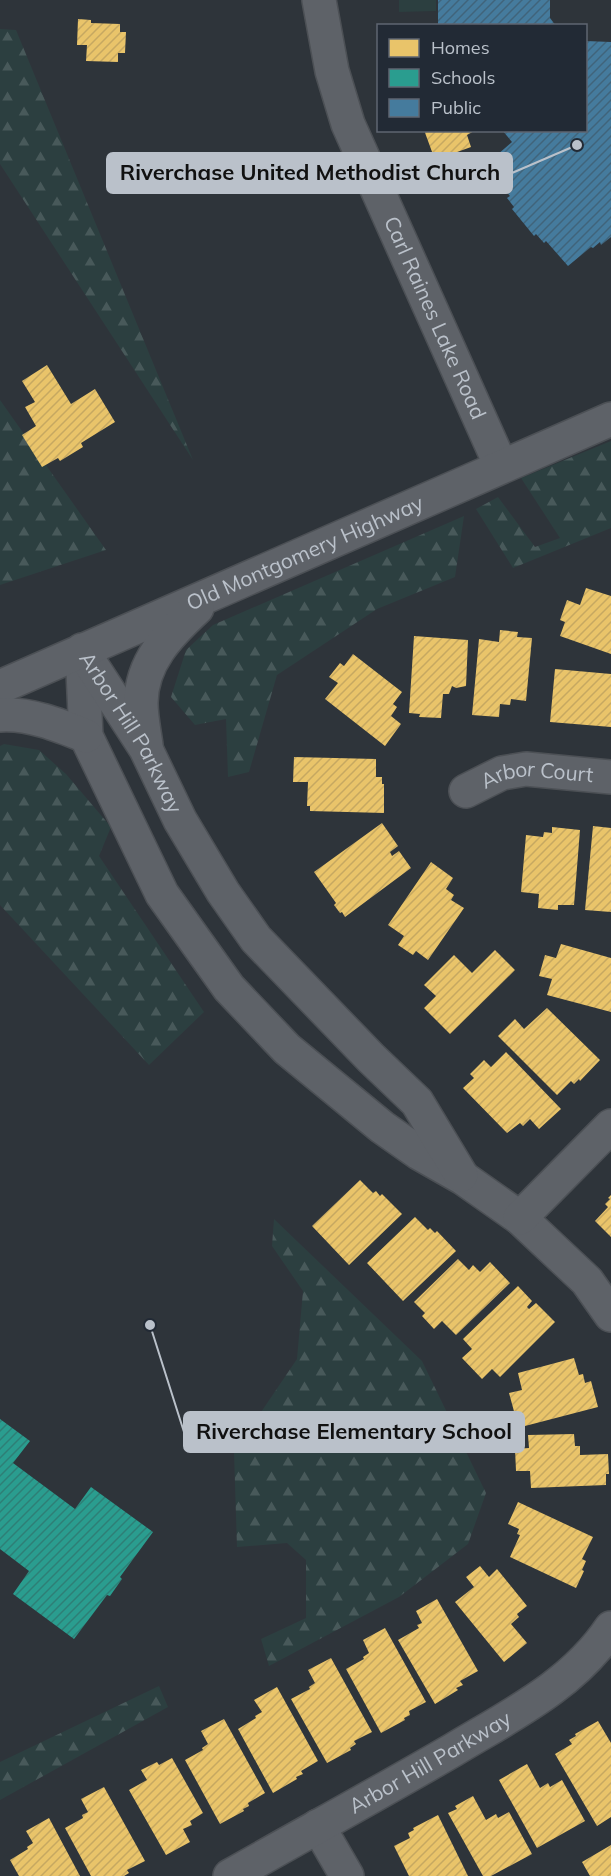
<svg xmlns="http://www.w3.org/2000/svg" width="611" height="1876" viewBox="0 0 611 1876" font-family="Mulish,sans-serif">
<style>
.forest{fill:url(#forest-firs)}
.park{fill:#2c3f40}
.homes{fill:url(#homes-hatch)}
.schools{fill:url(#schools-hatch)}
.public{fill:url(#public-hatch)}
.lines{fill:none;stroke-linecap:round;stroke-linejoin:round}
.minor-casing{stroke:#4c5055;stroke-width:36}
.minor{stroke:#5e6268;stroke-width:33}
.labels{text-anchor:middle;stroke-width:6;stroke-linejoin:round;paint-order:stroke}
.street-label{font-size:21px;fill:#bac1ca;stroke:#222a35}
.leader{fill:none;stroke:#bac1ca;stroke-width:2}
.callout-dot{fill:#bac1ca;stroke:#222a35;stroke-width:2}
.callout{fill:#bac1ca;stroke:#bac1ca;stroke-width:2}
.callout-label{font-size:22px;text-anchor:middle;font-weight:bold;fill:#111}
</style>
<defs>
<pattern id="forest-firs" width="22" height="20" patternUnits="userSpaceOnUse" patternTransform="scale(1.5)"><rect width="22" height="20" fill="#2c3f40"/><path d="M5 1l3.5 6h-7zM16 11l3.5 6h-7z" fill="#48595a"/></pattern>
<pattern id="homes-hatch" width="6" height="6" patternUnits="userSpaceOnUse" patternTransform="scale(1.5)"><rect width="6" height="6" fill="#e9c46a"/><path d="M-1 1l2-2M0 6l6-6M5 7l2-2" fill="none" stroke="#c6a861"/></pattern>
<pattern id="schools-hatch" width="6" height="6" patternUnits="userSpaceOnUse" patternTransform="scale(1.5)"><rect width="6" height="6" fill="#2a9d8f"/><path d="M-1 1l2-2M0 6l6-6M5 7l2-2" fill="none" stroke="#2e7f76"/></pattern>
<pattern id="public-hatch" width="6" height="6" patternUnits="userSpaceOnUse" patternTransform="scale(1.5)"><rect width="6" height="6" fill="#457b9d"/><path d="M-1 1l2-2M0 6l6-6M5 7l2-2" fill="none" stroke="#40647b"/></pattern>
</defs>
<rect width="100%" height="100%" fill="#2e343a"/>
<path class="forest" d="M0,29L16,30L193,460L0,164Z
M0,400L106,550L0,585Z
M611,441V528L513,568L476,509L498,497L535,547L560,538L521,478Z
M464,516L455,577L377,609L277,675L249,772L228,777L226,719L195,725L171,697L186,650L213,625Z
M4,744L39,750L66,774L111,827L99,856L204,1012L149,1065L0,905V746Z
M274,1219L422,1361L486,1493L468,1544L399,1597L269,1666L261,1639L306,1618V1560L287,1543L237,1547L234,1452L297,1359L303,1291L272,1246Z
M159,1686L168,1707L0,1800V1762Z"/>
<path class="park" d="M399,0H436V11L399,12Z"/>
<path class="homes" d="M78,19L91,20V23L120,24V32H126L125,53H118V62L86,61L87,45H77Z
M424,130H476L467,135L471,147L435,160Z
M47,365L71,404L95,389L115,422L81,443L83,447L60,461L58,458L42,467L22,435L36,426L25,407L35,402L22,381Z
M586,588L611,596V654L560,636L565,622L560,620L567,600L580,605Z
M500,630L518,632L517,637L532,638L526,701L511,699L510,705L500,704L499,717L472,715L479,639L499,642Z
M414,636L468,640L466,686L456,688L452,686L449,694H443L441,718L419,717L420,714L409,713Z
M353,654L402,692L393,704L397,707L391,716L401,724L385,746L325,699L338,683L329,677L340,663L344,666Z
M555,669L611,674V727L550,722Z
M294,757L376,759V777H382V784H384V813L310,811V806H307L308,782H293Z
M382,823L398,846L390,852L392,856L399,851L411,868L345,917L342,912L340,913L334,905L336,903L314,872Z
M593,826L611,828V912L585,910Z
M552,827L580,830L574,905H558V910L538,908L539,894L521,892L526,835L543,837L544,832L552,833Z
M431,862L453,878L446,889L454,895L451,900L464,908L428,960L416,951L413,955L398,945L404,936L388,925Z
M561,944L611,958V1012L547,995L552,979L539,976L545,955L556,958Z
M495,950L515,970L450,1034L424,1008L436,996L424,985L454,955L472,973Z
M547,1008L600,1060L580,1081L579,1079L574,1084L571,1081L557,1095L498,1036L515,1019L524,1029Z
M506,1052L561,1109L539,1129L530,1119L523,1126L520,1123L507,1133L463,1088L474,1078L470,1074L484,1060L491,1067Z
M360,1180L373,1193L376,1191L380,1196L382,1194L402,1214L349,1265L312,1226Z
M611,1195V1237L595,1221L608,1207L605,1204L610,1199L608,1198Z
M415,1217L428,1230L430,1228L435,1233L437,1231L456,1251L403,1301L367,1263Z
M458,1259L469,1270L473,1265L480,1272L490,1262L510,1283L456,1335L442,1321L434,1329L422,1316L425,1313L414,1302Z
M518,1286L532,1301L527,1307L529,1309L536,1303L555,1322L500,1377L492,1369L482,1379L462,1358L472,1349L463,1339Z
M574,1358L579,1375L583,1374L585,1383L591,1381L598,1407L525,1426L524,1423L522,1424L519,1414L515,1415L509,1393L522,1390L518,1373Z
M574,1434L575,1446H580V1455L608,1454L609,1474H606V1485L531,1488L530,1471H516L515,1449L529,1448L528,1435Z
M518,1502L593,1537L582,1559L586,1561L582,1570L584,1571L576,1588L510,1557L520,1535L517,1534L519,1529L508,1524Z
M480,1566L489,1577L497,1569L527,1606L517,1614L519,1617L511,1624L527,1643L504,1662L455,1602L474,1587L466,1577Z
M437,1599L478,1671L460,1681L463,1685L456,1688L458,1690L435,1704L398,1640L419,1628L417,1625L422,1623L416,1611Z
M385,1628L426,1702L409,1711L410,1715L404,1718L405,1720L381,1733L346,1669L364,1659L363,1657L369,1653L363,1640Z
M331,1658L372,1732L354,1741L356,1744L350,1748L351,1750L327,1763L291,1699L310,1689L309,1687L315,1683L308,1670Z
M277,1687L318,1761L301,1771L303,1774L296,1777L297,1779L273,1793L238,1729L256,1718L255,1716L262,1712L254,1700Z
M224,1719L265,1793L248,1803L249,1806L243,1809L244,1811L220,1824L185,1760L203,1750L202,1748L208,1744L201,1731Z
M598,1721L611,1743V1817L597,1826L555,1754L572,1744L569,1740L576,1736L575,1734Z
M172,1758L203,1813L190,1821L192,1825L183,1829L190,1842L166,1855L129,1790L147,1780L141,1770L157,1762L159,1765Z
M527,1764L540,1788L548,1783L550,1787L562,1780L585,1821L537,1848L499,1780Z
M104,1787L145,1861L127,1870L129,1873L124,1876H91L65,1828L83,1818L82,1815L88,1812L81,1799Z
M473,1796L486,1820L496,1814L498,1818L509,1812L532,1854L491,1876H483L448,1813L457,1809L455,1806Z
M438,1815L468,1876H409L394,1846L410,1838L408,1833L414,1830L413,1828Z
M49,1818L80,1876H19L10,1860L28,1849L27,1847L33,1843L26,1831Z
M611,1845V1876H590L582,1862Z"/>
<path class="schools" d="M0,1419L30,1441L13,1463L75,1509L91,1487L153,1532L120,1577L122,1579L110,1596L107,1595L74,1639L13,1594L29,1571L0,1549Z"/>
<path class="public" d="M438,0H550V18L556,26H438Z
M586,41L611,42V237L601,245L600,242L593,248L591,247L568,266L546,241L544,243L536,234L534,236L512,209L514,207L507,198L510,196L502,187L507,183L490,161L512,142L502,130H586Z"/>
<g class="lines">
<g class="minor-casing">
<g id="minor">
<path id="s1" d="M319,0L332,71L348,124L501,466"/>
<path d="M82,650L86,736L162,894L229,988L287,1049L382,1127L419,1153L463,1178L520,1218L587,1281L611,1315"/>
<path id="s2" d="M83,652L146,749L180,820L223,892L256,939L371,1058L417,1102L461,1175"/>
<path id="s3" d="M0,687L611,419"/>
<path d="M0,715C29,713 59,725 86,736"/>
<path d="M146,745C144,731 141,716 141,703C141,662 169,634 197,608"/>
<path id="s4" d="M466,791L502,773L526,769L611,777"/>
<path d="M520,1218L611,1126"/>
<path d="M318,1826L347,1876"/>
<path id="s5" d="M230,1876C304,1834 379,1793 453,1750C511,1715 573,1685 611,1628"/>
</g>
</g>
<use href="#minor" class="minor"/>
</g>
<g class="labels">
<g class="street-label">
<text dy="7" stroke="none"><textPath href="#s1" startOffset="340">Carl Raines Lake Road</textPath></text>
<text dy="7" stroke="none"><textPath href="#s3" startOffset="333">Old Montgomery Highway</textPath></text>
<text dy="7" stroke="none"><textPath href="#s2" startOffset="94">Arbor Hill Parkway</textPath></text>
<text dy="7" stroke="none"><textPath href="#s4" startOffset="75">Arbor Court</textPath></text>
<text dy="7" stroke="none"><textPath href="#s5" startOffset="230">Arbor Hill Parkway</textPath></text>
</g>
</g>
<path class="leader" d="M577 145L512 173M150 1325L184 1432"/>
<g class="callout-dot">
<circle cx="577" cy="145" r="6"/>
<circle cx="150" cy="1325" r="6"/>
</g>
<g class="callout">
<rect x="107" y="153" width="405" height="40" rx="6"/>
<rect x="184" y="1412" width="340" height="40" rx="6"/>
</g>
<g class="callout-label">
<text x="310" y="180">Riverchase United Methodist Church</text>
<text x="354" y="1439">Riverchase Elementary School</text>
</g>
<rect x="377" y="24" width="210" height="108" fill="#222a35" stroke="#5f6671" stroke-width="1.5"/>
<rect x="389" y="39" width="30" height="18" fill="#e9c46a" stroke="#5f6671" stroke-width="1.5"/>
<text x="431" y="54" font-size="18" fill="#bac1ca">Homes</text>
<rect x="389" y="69" width="30" height="18" fill="#2a9d8f" stroke="#5f6671" stroke-width="1.5"/>
<text x="431" y="84" font-size="18" fill="#bac1ca">Schools</text>
<rect x="389" y="99" width="30" height="18" fill="#457b9d" stroke="#5f6671" stroke-width="1.5"/>
<text x="431" y="114" font-size="18" fill="#bac1ca">Public</text>
</svg>
